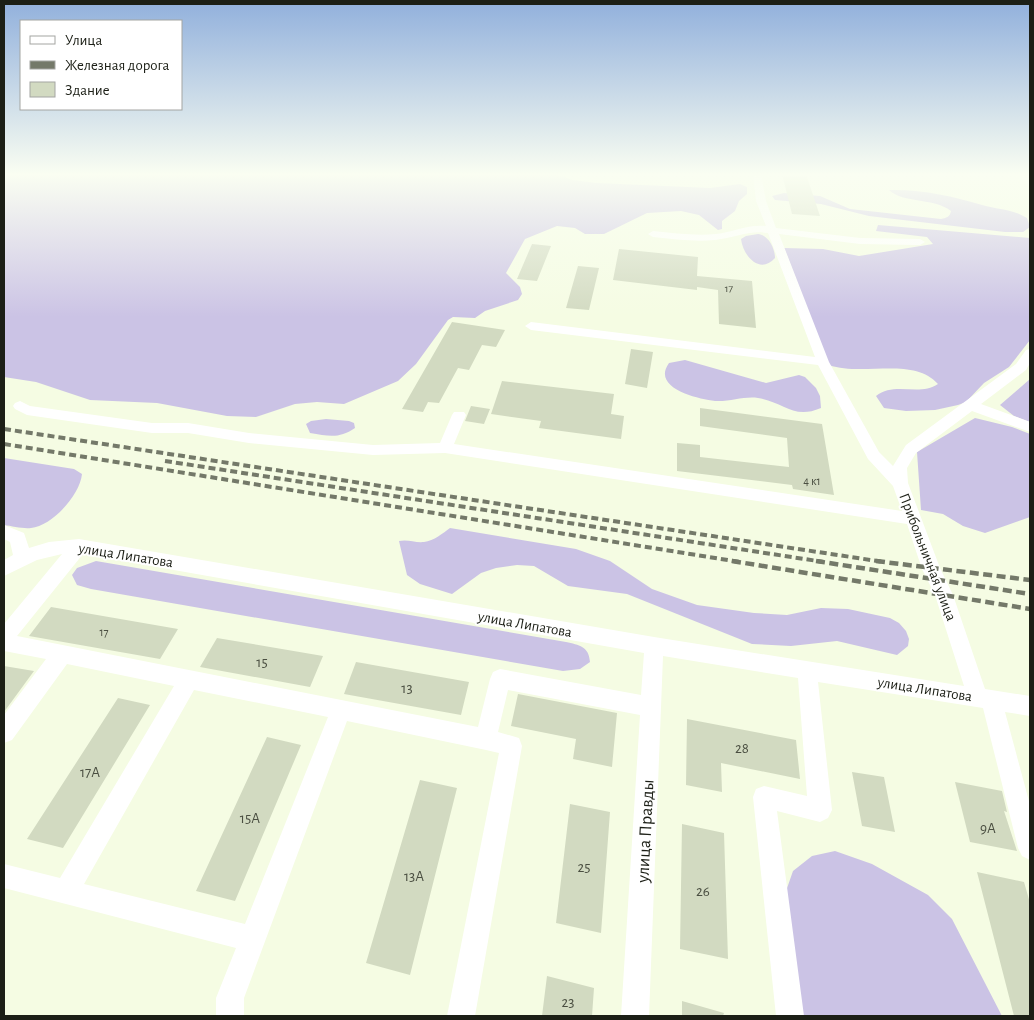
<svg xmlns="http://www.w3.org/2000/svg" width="1034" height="1020" viewBox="0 0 1034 1020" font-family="'Alegreya Sans',sans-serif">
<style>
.forest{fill:#cbc3e5}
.building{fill:#d2dac1}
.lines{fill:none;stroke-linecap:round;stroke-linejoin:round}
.minor{fill:#fff;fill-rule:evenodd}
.rail-far1{stroke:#747969;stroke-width:4;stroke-dasharray:7 4;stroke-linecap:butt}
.rail{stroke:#747969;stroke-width:4.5;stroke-dasharray:9 4.5;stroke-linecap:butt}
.labels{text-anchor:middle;stroke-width:4;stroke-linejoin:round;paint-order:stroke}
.far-number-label{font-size:11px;fill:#4a4e41}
.number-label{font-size:12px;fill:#4a4e41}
.street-label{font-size:15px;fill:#1c1f16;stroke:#fff}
.near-number-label{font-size:15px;fill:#4a4e41}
.near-street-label{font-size:18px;fill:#1c1f16;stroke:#fff}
</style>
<rect width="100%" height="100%" fill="#f5fce3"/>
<path class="forest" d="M4,174H555L572,180L597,183L710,188L740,184L747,187V194L739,201L735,211L722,221V229L718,230L699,215L681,211L647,213L604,234H585L575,228L557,226L525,239L506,273L520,287L522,294L518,300L485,311L475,318L453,317L448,320L416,364L398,381L344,404L317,402L295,404L256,417L227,416L157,403L90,400L36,382L4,377Z
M889,190C921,189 952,196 982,205C999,210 1010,208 1027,218L1030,227L1023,232H1005L869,216L821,204L775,200L772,196L784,193L820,196L850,209L941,219C946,218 950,217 951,211C933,197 904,204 889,190Z
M878,225L1030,238V340L1009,367L984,383L966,402L958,405L935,410L906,411L884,408L876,396C895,381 919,397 938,384C913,356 863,377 829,365L784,248L823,249L859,256L933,244L927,237L876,231Z
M758,234C768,235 775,248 775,258C760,275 743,256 741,239L746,236Z
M685,360L766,383L799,375L805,377L816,388L820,396L821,408C793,420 784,402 758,398C744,396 730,402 715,401C697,399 651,388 669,363Z
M1030,379V422L1014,416L1000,405Z
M975,418L1012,427L1030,434V517L985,533L963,526L943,514L921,510L917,452Z
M326,419L349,421L354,423L355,428C339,439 329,436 310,433L306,424L311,421Z
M4,458L74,469L82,474C80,495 52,526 31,528C23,529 12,526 4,525Z
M450,528L576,549L610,561L652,589L697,605L754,613L787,615L821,608L848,609L890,618L899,623L906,631L909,639L908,646L897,655L837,641L791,646L752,644L627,594L568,586L534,566L517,565L496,568L481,573L452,594L420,584L407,575L399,541C408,539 415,543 424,542C434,541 443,533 450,528Z
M96,561L566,642C579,645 589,646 590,662L580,669L563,671L91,589L77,585L72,575L77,568Z
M835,851L872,864L928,895L952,919L1002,1016H789L780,950L785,894L793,871L812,856Z"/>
<path class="building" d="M782,174H806L820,216L792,214Z
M532,244L551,246L537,281L517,279Z
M619,249L698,257L697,276L752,281L756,328L719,324L718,290L697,287V290L613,280Z
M578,266L599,268L589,310L566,308Z
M452,322L505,330L496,347L482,345L469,370L458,368L439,403L428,402L423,412L402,409Z
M631,349L653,352L647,388L625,384Z
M502,381L614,394L611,414L624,416L621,439L539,428L541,421L491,414Z
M471,406L490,409L484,424L465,421Z
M700,408L822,424L834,495L793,489L792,485L677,471V443L700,445V457L789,467L787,438L700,426Z
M51,607L178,629L160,659L29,636Z
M217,638L323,656L310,687L200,667Z
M356,662L469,682L461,715L344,694Z
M4,666L34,671L4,712Z
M518,694L617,713L612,767L573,759L576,739L511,726Z
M118,698L150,705L63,848L27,839Z
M687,719L796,740L800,779L721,763L722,792L686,785Z
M267,737L301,745L235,901L196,891Z
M852,772L884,777L895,832L862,826Z
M420,780L457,788L410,975L366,963Z
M955,782L1002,791L1007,812L1004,811L1017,851L970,842Z
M570,804L610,812L601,933L556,923Z
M682,824L724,833L728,959L680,949Z
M977,872L1024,882L1030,903V1016H1014Z
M547,976L594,988L592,1016H542Z
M682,1001L724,1013L723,1016H682Z"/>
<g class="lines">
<path class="minor" d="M753,174H761L766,201L776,228L860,238L920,239L925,242L920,245L860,244L779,234L829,362L879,452L893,466L906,445L1016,364L1026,350L1030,349V363L1026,370L981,404L1030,422V432L972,411L916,453L907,468L908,483L940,568L953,595L985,689L1030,696V716L1005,712L1030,805V860L1022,856L1018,848L983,708L818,682L832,810L828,818L820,822L777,811L804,1016H776L753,797L756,789L764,786L807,796L798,678L663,656L649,1016H621L640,715L508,690L498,732L519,738L522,746L475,1016H447L499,753L486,750L347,721L244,998V1016H216V998L236,948L4,888V864L60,878L174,686L67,664L12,740L4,743V715L46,659L4,651V624L62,554L37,560L4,576V560L13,555L10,542L4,539V525L24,533L29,548L49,542L79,539L654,637L964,686L935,595L922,569L907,524L445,453L373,455L249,443L188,433H152L27,415L15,409L13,406L15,403L20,401L30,406L152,423H188L249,433L373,445L440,443L452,415L454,412H464L466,415L454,444L902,511L893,486L868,459L818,365L531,330L525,326L531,322L815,357L768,233C748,230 735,238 715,240C694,242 674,239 653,237L648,234L653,231C674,233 695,236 716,234C733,232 748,224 766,226L756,201ZM83,554L644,653L641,695L500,669L493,672L490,679L478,727L17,636ZM194,690L328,717L245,924L84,884Z
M1019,174H1028L1030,177V185L1027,184Z"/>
<path class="rail-far1" d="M4,429L884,562
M4,444L740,562
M165,461L824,562"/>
<path class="rail" d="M732,561L1030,609
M816,561L1030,594
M876,561L1030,580"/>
</g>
<linearGradient id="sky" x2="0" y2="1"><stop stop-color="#91b0dc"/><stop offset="0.55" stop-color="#fafef2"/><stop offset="1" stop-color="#fafef2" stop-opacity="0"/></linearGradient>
<rect width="1034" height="317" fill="url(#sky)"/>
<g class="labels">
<g class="far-number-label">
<text x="729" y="292">17</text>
</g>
<g class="number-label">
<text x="812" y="485">4 к1</text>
<text x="104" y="636">17</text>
</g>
<g class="street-label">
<text transform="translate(126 555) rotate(9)" y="5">улица Липатова</text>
<text transform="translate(928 557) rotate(69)" y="5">Прибольничная улица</text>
<text transform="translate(525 624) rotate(10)" y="5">улица Липатова</text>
<text transform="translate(925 689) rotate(9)" y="5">улица Липатова</text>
</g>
<g class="near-number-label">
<text x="262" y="667">15</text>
<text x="407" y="693">13</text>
<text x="742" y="753">28</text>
<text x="90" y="777">17А</text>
<text x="250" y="823">15А</text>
<text x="988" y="833">9А</text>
<text x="584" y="872">25</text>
<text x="414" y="881">13А</text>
<text x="703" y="896">26</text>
<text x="568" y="1007">23</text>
</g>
<g class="near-street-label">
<text transform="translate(645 831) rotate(-87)" y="6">улица Правды</text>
</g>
</g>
<rect width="1034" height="1020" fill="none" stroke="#1c1f16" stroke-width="10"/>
<rect x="20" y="20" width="162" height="90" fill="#ffffff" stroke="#a4a5a2"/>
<rect x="30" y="36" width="25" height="8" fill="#ffffff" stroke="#a4a5a2"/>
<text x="65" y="45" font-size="15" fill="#1c1f16">Улица</text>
<rect x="30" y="61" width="25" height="8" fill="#747969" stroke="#a4a5a2"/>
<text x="65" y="70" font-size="15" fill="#1c1f16">Железная дорога</text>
<rect x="30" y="82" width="25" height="15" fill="#d2dac1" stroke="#a4a5a2"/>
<text x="65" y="95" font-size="15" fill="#1c1f16">Здание</text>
</svg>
